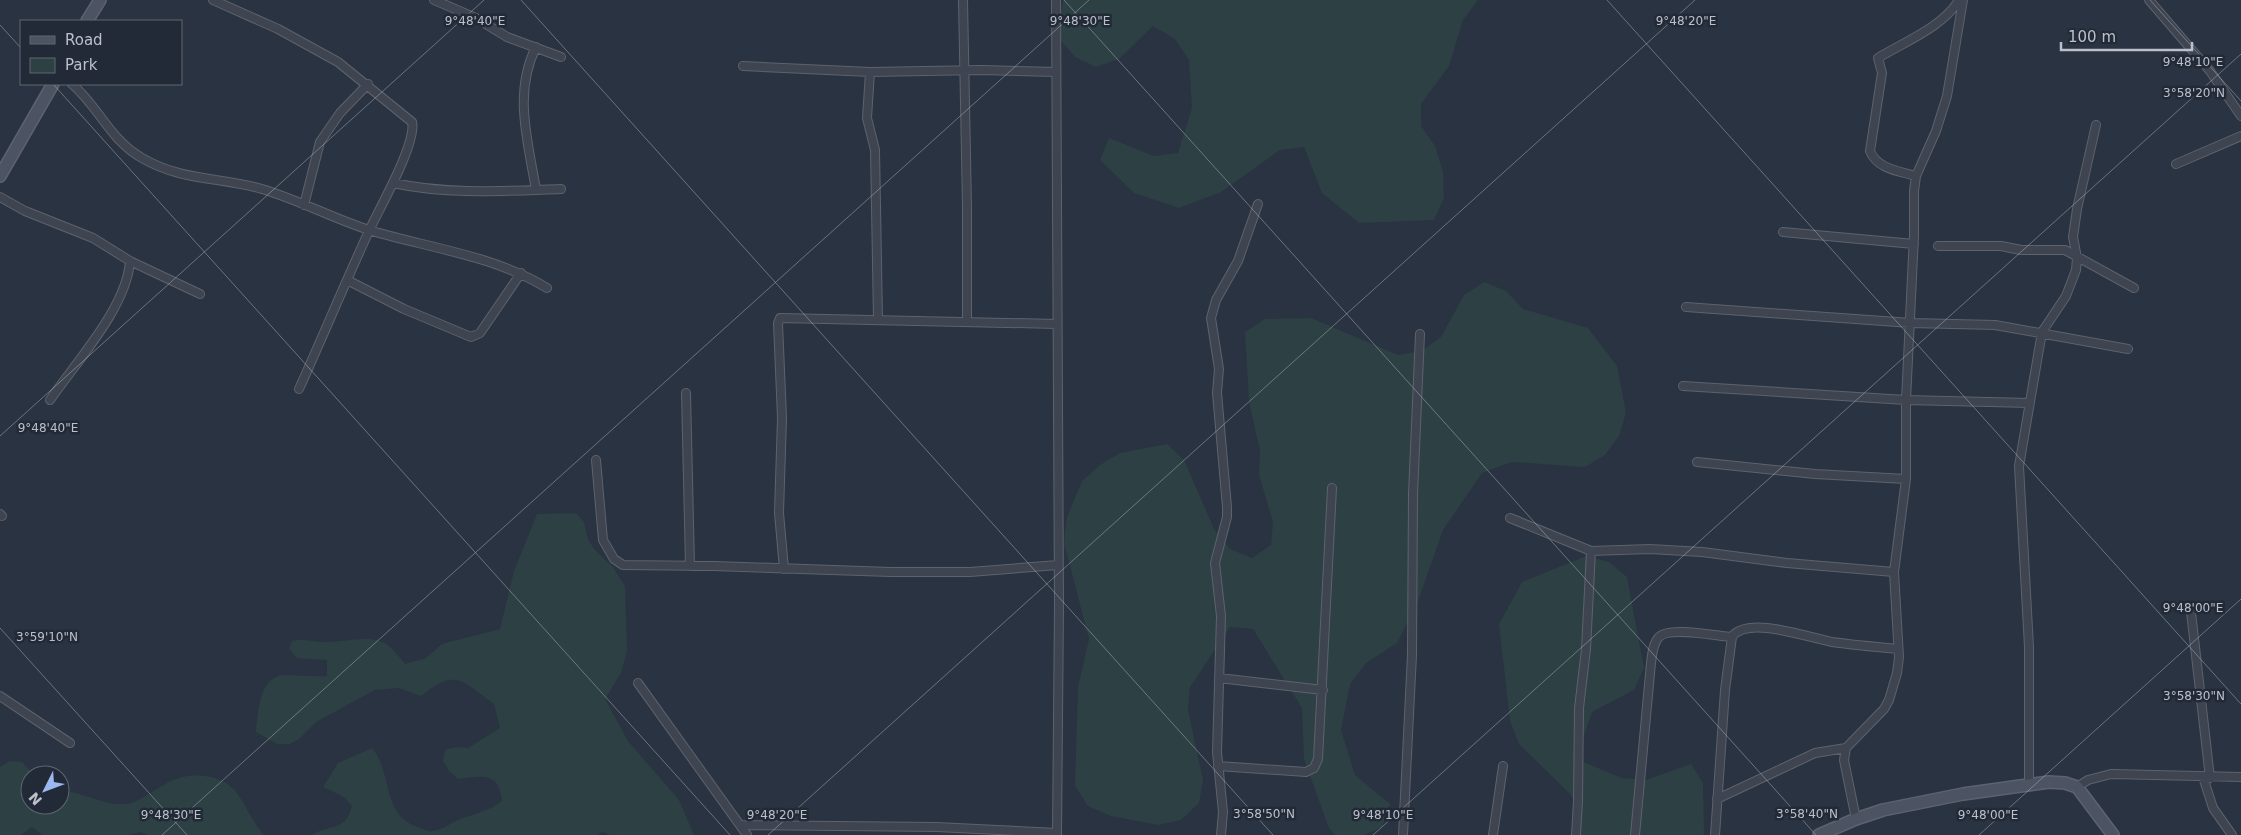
<svg xmlns="http://www.w3.org/2000/svg" width="2241" height="835" viewBox="0 0 2241 835" font-family="'DejaVu Sans',sans-serif">
<style>
.green{fill:#2d4043}
.lines{fill:none;stroke-linecap:round;stroke-linejoin:round}
.street-casing{stroke:#5c636e;stroke-width:10}
.secondary-casing{stroke:#5c636e;stroke-width:14}
.street{stroke:#3e4551;stroke-width:8}
.secondary{stroke:#4c5464;stroke-width:11}
.ticks{fill:none;stroke:#bbc0cb;stroke-width:1;stroke-opacity:0.45}
.ticks-label{font-size:12px;text-anchor:middle;fill:#bbc0cb;stroke:#222a37;stroke-width:5;stroke-linejoin:round;paint-order:stroke}
</style>
<rect width="100%" height="100%" fill="#2a3341"/>
<path class="green" d="M1063,0H1478L1463,20L1449,66L1421,104V126L1435,146L1443,172L1444,198L1434,220L1359,223L1322,193L1304,147L1280,150L1221,192L1179,208L1134,193L1100,160L1109,138L1154,156L1178,153L1192,108L1189,60L1175,39L1153,26L1119,59L1096,67L1075,57L1057,36Z
M1484,282L1506,291L1523,309L1588,328L1617,366L1626,413L1619,436L1605,455L1585,467L1512,462L1482,473L1443,530L1418,601L1397,643L1366,663L1350,684L1341,730L1355,775L1390,804L1382,827L1364,835H1335L1329,828L1304,759L1302,708L1253,629L1230,627L1190,687L1188,710L1203,780L1199,803L1181,820L1158,825L1111,816L1088,806L1075,786L1078,687L1089,639L1064,543L1067,517L1082,481L1100,465L1120,453L1167,444L1184,460L1214,529L1230,549L1252,558L1271,545L1273,522L1259,475L1260,451L1249,402L1245,332L1265,319L1311,318L1398,355L1421,351L1441,337L1464,295Z
M576,513L584,522L588,539L594,549L612,566L625,586L627,651L621,673L605,699L628,741L679,800L694,835H610L602,832L598,835H312C330,823 345,833 352,806L344,797L323,787L338,763L372,748C394,774 380,817 421,828C424,829 429,832 432,831C439,831 450,824 456,821C472,814 488,812 502,801C499,771 482,776 458,779L449,771L443,761L445,750L456,747L468,748L500,728L494,704C462,681 456,667 421,696L399,688L375,690L316,722L299,739L289,744H277L256,732C258,713 259,676 284,675C299,675 313,677 327,676V660L297,658L289,649L292,641C307,638 314,643 327,642C347,642 373,633 389,646C395,651 400,658 405,664L426,658L442,644L500,629L514,571L537,514Z
M1586,556L1609,562L1627,577L1644,668L1634,690L1592,712L1576,759L1622,778L1646,780L1691,764L1703,783L1704,835H1576L1582,818L1571,795L1519,744L1510,721L1499,624L1522,582Z
M10,761L22,762L34,775H30V805H60V791C84,791 108,809 131,803C144,799 158,787 171,781C183,776 192,774 205,776C243,781 242,810 264,835H148L141,832L129,835H42L32,827L21,835H0V767Z"/>
<g class="lines">
<g class="street-casing">
<path id="street" d="M213,0L278,29L338,62L412,122C417,143 379,209 369,231C345,283 323,336 299,389
M434,0L476,18L507,37L561,57
M963,0L967,207V322
M1056,0L1059,605L1057,835
M2149,0L2210,71L2241,116
M536,47C513,93 528,141 536,190
M743,66L870,72L981,70L1056,72
M870,72L867,118L875,150L878,319
M72,84C99,107 109,139 142,158C181,181 220,177 262,189C299,200 334,219 372,231C430,248 495,256 547,288
M2176,164L2241,136
M1916,176C1899,171 1877,169 1870,151L1882,73L1878,58C1904,42 1943,27 1959,0
M393,183C449,195 504,191 561,189
M0,197L25,211L93,238L130,261L200,294
M304,205L320,142L340,113L368,84
M1783,232L1914,244
M1938,246H2001L2021,250H2065L2134,288
M347,280L404,309L471,337L480,333L521,273
M1686,307L1911,323L1995,325L2128,349
M1683,386L1906,400L2030,403
M686,393L690,566
M50,400C76,362 127,307 130,261
M596,460L603,540L614,559L623,565L714,566L891,572H970L1058,565
M1697,462L1815,474L1906,479
M0,514L2,516
M1510,518L1591,551L1650,549L1702,552L1787,563L1894,572
M784,569L779,513L782,418L778,323L780,318L1057,324
M2191,612L2210,778
M1219,678L1323,690
M638,683L747,835
M0,696L70,743
M1218,766L1306,772L1314,768L1318,759L1332,488
M2203,777L2213,808L2232,835
M2029,783V647L2019,466L2042,332L2066,296L2076,270L2077,258L2073,237L2077,209L2096,125
M2077,787L2088,780L2111,774L2241,777
M1717,799L1815,753L1846,748
M1856,819L1844,760L1846,748L1884,709L1889,700L1897,673L1899,657L1894,572L1906,479V400L1914,236V191L1916,176L1936,131L1947,96L1963,0
M740,825L937,827L1057,833
M1221,835L1223,812L1217,752L1221,616L1215,563L1227,517V507L1217,393L1219,369L1211,318L1216,300L1238,261L1258,204
M1403,835L1412,655L1413,494L1420,334
M1493,835L1503,766
M1576,835L1578,801L1579,708L1586,649L1591,551
M1635,835L1651,663C1652,655 1653,643 1659,637C1669,626 1716,636 1732,637
M1715,835L1725,690L1732,637C1747,615 1810,638 1832,642C1854,645 1876,647 1898,649"/>
</g>
<g class="secondary-casing">
<path id="secondary" d="M87,21L100,0
M0,176L53,84
M1819,835L1856,819L1883,810L1963,794L2049,782L2065,783L2077,787L2113,835"/>
</g>
<use href="#street" class="street"/>
<use href="#secondary" class="secondary"/>
</g>
<path class="ticks" d="M521,0L1273,835M1064,0L1816,835M1607,0L2241,704M2150,0L2241,101M0,25L21,48M53,84L730,835M0,436L484,0M0,628L187,835M162,835L1089,0M768,835L1695,0M1373,835L2241,54M1979,835L2241,599"/>
<g class="ticks-label">
<text x="1080" y="25">9°48'30"E</text>
<text x="1686" y="25">9°48'20"E</text>
<text x="475" y="25">9°48'40"E</text>
<text x="2193" y="66">9°48'10"E</text>
<text x="2194" y="97">3°58'20"N</text>
<text x="48" y="432">9°48'40"E</text>
<text x="2193" y="612">9°48'00"E</text>
<text x="47" y="641">3°59'10"N</text>
<text x="2194" y="700">3°58'30"N</text>
<text x="1264" y="818">3°58'50"N</text>
<text x="1807" y="818">3°58'40"N</text>
<text x="171" y="819">9°48'30"E</text>
<text x="777" y="819">9°48'20"E</text>
<text x="1383" y="819">9°48'10"E</text>
<text x="1988" y="819">9°48'00"E</text>
</g>
<rect x="20" y="20" width="162" height="65" fill="#222a37" stroke="#5f6672"/>
<rect x="30" y="36" width="25" height="8" fill="#4c5464" stroke="#5f6672"/>
<text x="65" y="45" font-size="15" fill="#bbc0cb">Road</text>
<rect x="30" y="58" width="25" height="15" fill="#2d4043" stroke="#5f6672"/>
<text x="65" y="70" font-size="15" fill="#bbc0cb">Park</text>
<g transform="translate(45 790) rotate(228)"><circle r="24" fill="#222a37" stroke="#5f6672"/>
<path d="M0-4L9 19L0 12L-9 19Z" fill="#9bb8f0"/>
<text y="-8" font-size="14" font-weight="bold" text-anchor="middle" fill="#bbc0cb">N</text>
</g>
<path d="M2061 42v8h131v-8" fill="none" stroke="#bbc0cb" stroke-width="2.5"/>
<text x="2068" y="42" font-size="15" fill="#bbc0cb" stroke="#222a37" stroke-width="4" paint-order="stroke">100 m</text>
</svg>
